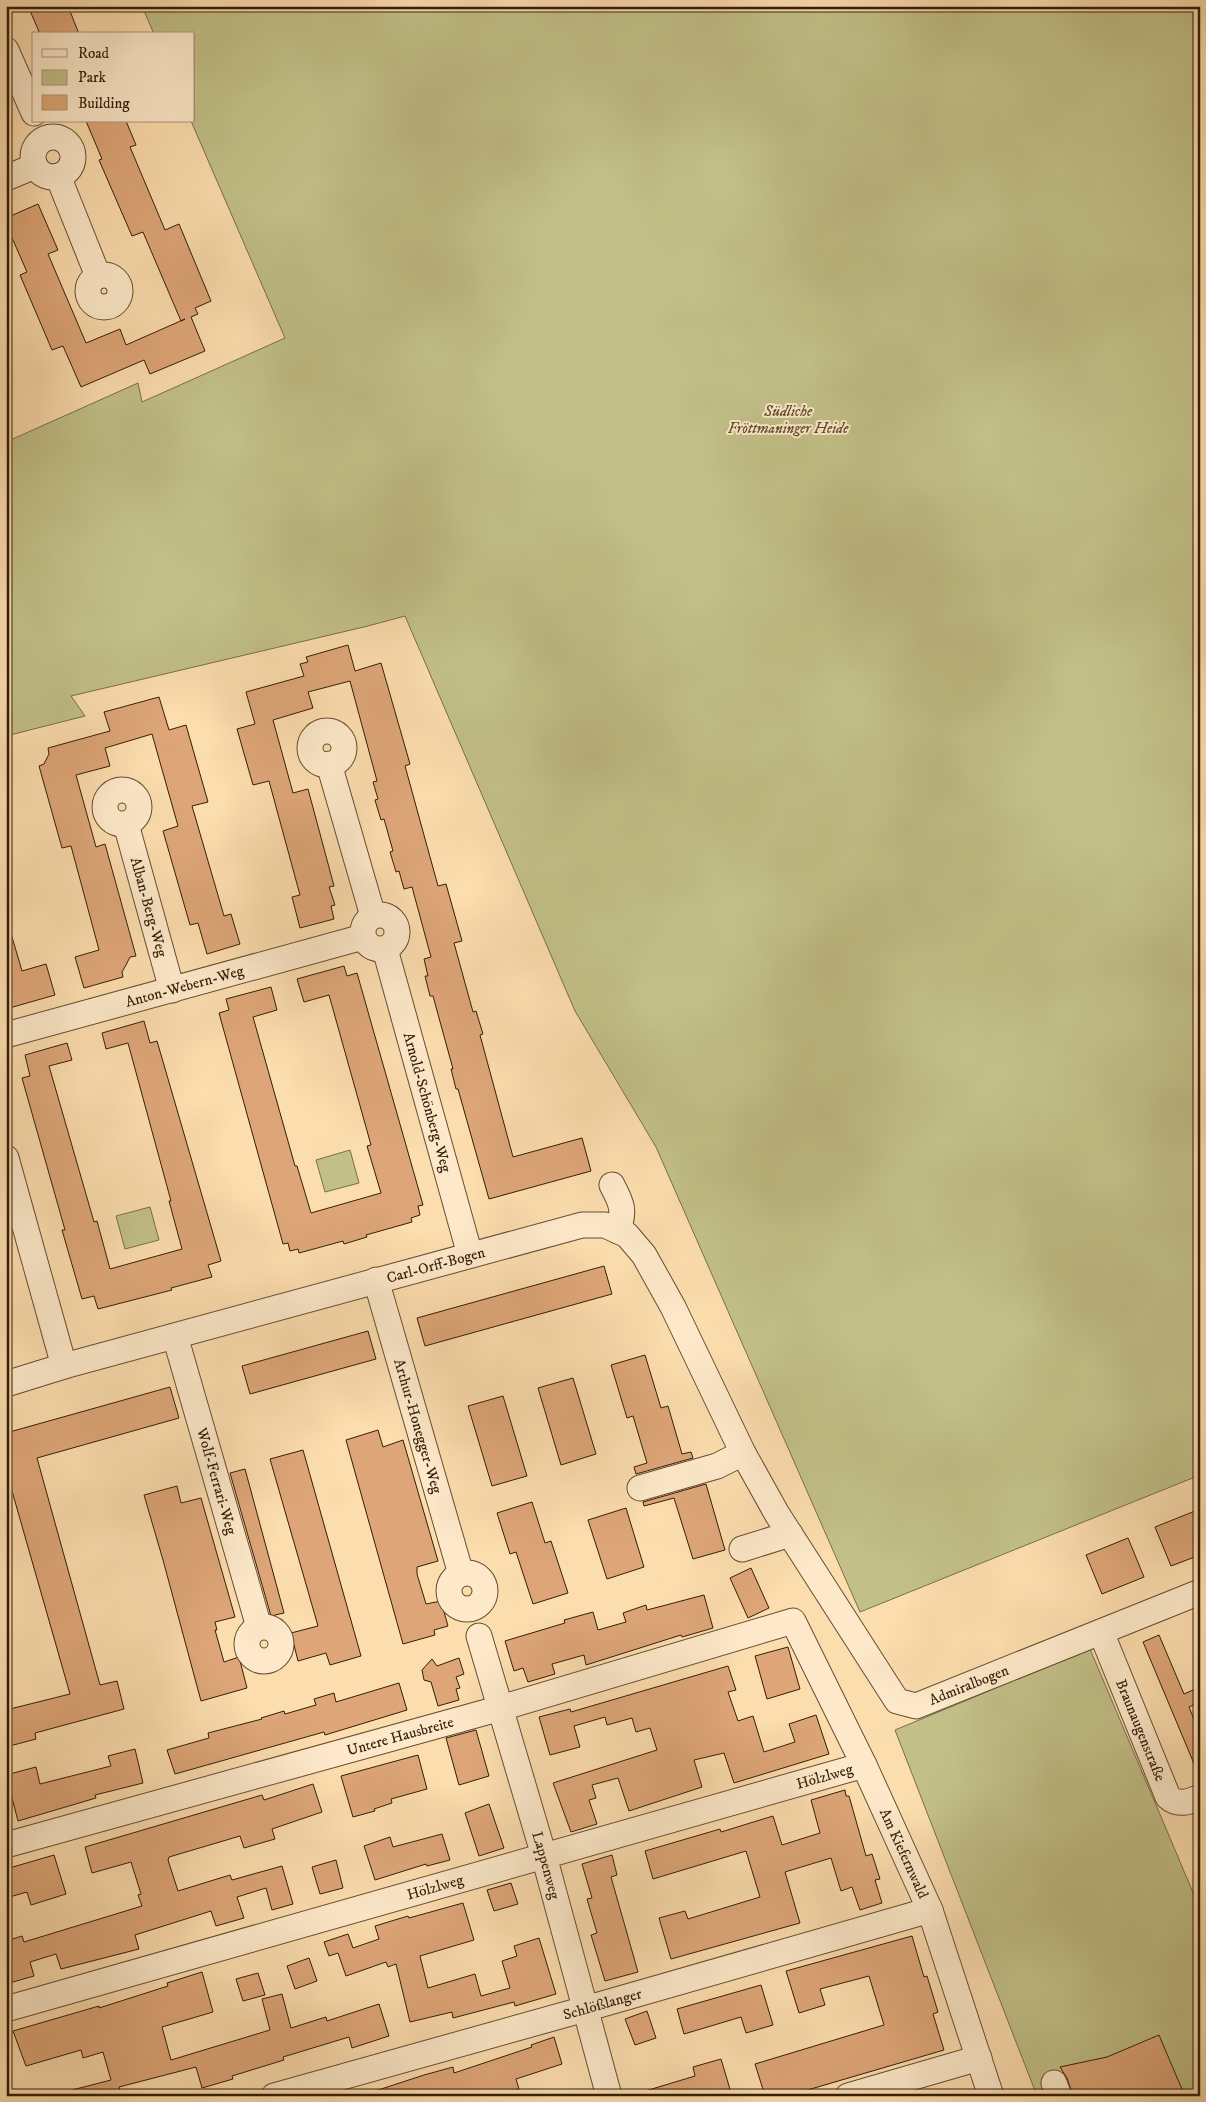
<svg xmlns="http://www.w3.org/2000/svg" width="1206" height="2102" viewBox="0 0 1206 2102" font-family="'IM FELL DW Pica',serif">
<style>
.green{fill:#c2c088;stroke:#7a6e48}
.building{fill:#dea678;stroke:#331d08}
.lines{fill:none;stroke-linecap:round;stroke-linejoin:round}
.minor-casing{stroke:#654d32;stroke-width:27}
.minor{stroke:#fde9ca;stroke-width:25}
.labels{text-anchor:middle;stroke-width:4;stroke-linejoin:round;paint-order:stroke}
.park-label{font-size:15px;font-style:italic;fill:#5e4e2e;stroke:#fde9ca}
.street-label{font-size:15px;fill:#331d08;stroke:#fde9ca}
</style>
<rect width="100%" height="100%" fill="#fcddae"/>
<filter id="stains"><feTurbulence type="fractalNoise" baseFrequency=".004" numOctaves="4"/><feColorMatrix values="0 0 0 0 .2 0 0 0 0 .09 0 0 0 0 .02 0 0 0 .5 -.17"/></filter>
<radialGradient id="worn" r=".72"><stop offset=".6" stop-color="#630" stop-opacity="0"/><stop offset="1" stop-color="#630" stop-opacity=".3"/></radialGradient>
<path class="green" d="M142,6H1200V1475L860,1612L656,1147L575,1011L405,616L368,626L71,696L85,716L6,736V442L138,383L142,402L285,338L191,121H194V34H154Z
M350,1150L359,1183L325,1192L316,1160Z
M150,1207L159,1240L125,1249L116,1216Z
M1090,1649L1200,1909V2096H1037L895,1730Z"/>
<path class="building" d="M28,6H68L79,34H40Z
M86,121H126L136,145L130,147L165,230L179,224L211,301L195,308L198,314L191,317L205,351L150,374L144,360L81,387L63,346L52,350L20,275L27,272L6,224V218L38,204L58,250L48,254L86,343L120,329L126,345L185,319L181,321L143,232L132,236L99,160L102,159Z
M348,645L355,671L381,663L410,764L405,766L438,886L446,884L462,941L454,943L473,1012L476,1011L483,1034L480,1035L513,1157L582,1138L591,1171L489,1199L458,1089H456L451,1069H453L433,996H430L425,976H428L424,959L431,957L412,887L404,889L399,871L396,872L390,852L393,851L384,819L381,820L375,800L378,799L373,782L377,781L350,681L308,692L313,708L273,720L293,793L308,789L334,886L329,887L335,905L331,906L334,919L300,928L292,897L300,895L269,781L253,785L237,729L255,724L246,692L304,676L300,664L308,662L306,657Z
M159,697L169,730L186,725L208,802L192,806L224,916L231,914L240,944L207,954L198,923L190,925L163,831L178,826L152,734L105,748L110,766L76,775L96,847L105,844L136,956L130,957L126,965L122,972L123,977L84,988L75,957L99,950L71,846L62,848L39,766L44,764L49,754L48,748L110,731L104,712Z
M10,930L22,971L46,964L55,995L6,1009V931Z
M344,966L347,976L357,973L423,1205L418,1206L420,1215L411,1218L412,1222L366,1235L367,1237L344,1244L343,1241L299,1253L298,1249L290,1251L288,1243L283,1244L219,1013L229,1010L226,999L271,987L277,1010L253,1017L295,1166H297L311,1213L381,1193L367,1146L371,1145L329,995L304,1002L297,979Z
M144,1021L150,1043L157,1041L221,1261L208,1265L212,1277L171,1288L172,1290L98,1309L94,1296L82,1299L62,1230H65L22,1078L30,1076L25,1055L67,1043L72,1060L49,1066L94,1222L97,1221L110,1269L182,1249L169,1201H171L128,1043L106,1049L102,1033Z
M604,1266L612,1294L425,1346L417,1318Z
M368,1331L376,1359L250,1394L242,1366Z
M645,1355L661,1408L668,1406L682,1454L691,1452L693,1458L636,1474L634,1467L647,1463L633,1416L627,1418L611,1365Z
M573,1378L596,1454L561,1465L538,1388Z
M170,1387L179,1418L37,1458L100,1685L117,1681L124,1709L35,1733L36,1739L6,1747V1710L70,1694L6,1470V1433Z
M503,1396L527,1476L492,1486L468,1406Z
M378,1430L383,1447L403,1440L438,1561L417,1567V1574L426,1604L441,1601L448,1626L434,1630L435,1635L403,1644L346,1440Z
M303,1450L361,1656L330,1665L326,1653L298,1661L291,1633L318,1626L270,1459Z
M245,1469L284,1613L271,1616L230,1473Z
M706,1484L725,1550L693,1559L674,1498L644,1506L643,1502Z
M177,1486L181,1503L201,1498L235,1617L215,1622L217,1630H215L224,1662L239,1657L247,1688L201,1701L163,1560L144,1495Z
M532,1502L545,1543L551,1541L568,1593L533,1604L516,1552L510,1554L497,1513Z
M626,1508L644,1567L607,1579L588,1520Z
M1200,1509V1555L1171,1566L1155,1527Z
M1128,1538L1144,1577L1102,1594L1086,1555Z
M751,1568L769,1608L748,1618L730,1578Z
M704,1595L713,1628L682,1637L681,1635L586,1665L584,1655L552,1664L555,1674L528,1682L523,1668L514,1671L505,1641L565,1623L564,1620L593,1612L598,1630L626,1622L623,1613L646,1605L647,1610Z
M1159,1635L1184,1694L1200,1687V1702L1189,1707L1200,1734V1778L1143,1642Z
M788,1647L800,1689L767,1699L755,1656Z
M459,1658L464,1674L456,1677L460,1688L456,1689L459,1700L438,1706L431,1682L424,1680L422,1670L432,1659L437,1666Z
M728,1666L736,1690L728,1692L738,1721L753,1716L764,1752L795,1742L789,1724L816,1715L829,1754L734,1783L724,1753L694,1760L702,1787L629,1811L618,1778L592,1785L596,1798L589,1800L597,1824L571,1832L553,1783L657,1750L650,1728L636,1732L632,1718L607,1725L605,1717L574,1726L580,1747L550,1755L539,1717L570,1709L571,1712Z
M399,1683L407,1710L325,1735L324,1732L175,1774L167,1750L209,1738L208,1733L262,1719L261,1718L284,1711L285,1714L316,1705L314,1699L334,1693L336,1702Z
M476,1730L489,1776L459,1785L446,1738Z
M135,1749L143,1783L95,1795L96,1798L18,1821L6,1775L36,1767L40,1784L111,1766L108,1756Z
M418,1755L427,1789L391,1799L392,1803L374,1809L375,1811L353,1817L341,1776Z
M313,1784L322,1812L272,1829L275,1839L244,1848L240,1836L169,1857L168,1860L178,1891L230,1875L232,1880L282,1866L293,1904L272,1910L266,1888L237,1897L244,1918L216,1926L211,1911L135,1935L139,1949L61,1969L56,1954L30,1962L34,1976L6,1984V1941L22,1936L24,1942L142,1906L138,1895L141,1894L131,1862L92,1873L85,1847L262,1795L264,1800Z
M845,1790L846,1796H849L866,1856L872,1854L880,1879L875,1880L882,1903L860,1910L852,1887L841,1891L831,1858L785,1872L800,1923L671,1959L659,1918L685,1911L688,1919L760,1897L746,1851L653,1879L645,1851L720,1829L721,1832L773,1816L782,1845L820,1833L811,1800Z
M489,1804L504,1848L479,1856L465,1813Z
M442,1834L450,1860L427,1866L426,1864L375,1880L364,1846L390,1837L393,1847Z
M54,1855L66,1894L31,1905L27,1892L6,1898V1869Z
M612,1855L617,1875L611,1877L638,1972L605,1981L591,1935L597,1933L587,1899L592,1898L582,1864Z
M336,1860L343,1888L320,1894L312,1867Z
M511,1883L518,1904L494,1911L487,1890Z
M463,1903L474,1940L420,1956L428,1988L475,1974L481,1996L510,1988L502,1961L517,1956L514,1946L539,1938L556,1994L515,2006L514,2002L453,2018L452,2012L410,2022L396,1964L388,1967L386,1962L346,1976L338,1953L329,1956L324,1942L348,1934L353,1948L379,1939L375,1926L408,1916L409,1918Z
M912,1936L924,1977L927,1976L938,2012L933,2014L944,2050L787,2096H765L755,2064L884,2025L869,1976L820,1989L825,2005L799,2013L786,1971Z
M309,1958L317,1981L295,1989L287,1966Z
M202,1972L213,2012L162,2027L171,2060L270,2030L262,1999L282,1994L291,2028L326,2017L327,2021L379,2004L389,2036L352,2048L349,2037L283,2057L284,2060L232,2076L233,2079L202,2088L196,2067L119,2087L121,2096H69L68,2091L111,2080L103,2052L83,2058L81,2050L26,2066L13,2031L99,2006V2008L168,1986L167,1983Z
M258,1973L265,1995L243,2001L236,1979Z
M761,1985L773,2025L746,2033L741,2017L684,2034L677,2009Z
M647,2011L656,2038L635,2045L625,2019Z
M1159,2035L1184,2094L1073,2096L1067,2078L1060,2067L1107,2057Z
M554,2037L562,2064L516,2079L519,2089L499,2096H373L372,2092L424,2075L453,2067L454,2073L532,2047L531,2045Z
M721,2059L732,2096H642V2092L695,2076L693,2067Z"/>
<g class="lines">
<g class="minor-casing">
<g id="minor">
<path d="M6,50L34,113"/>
<circle cx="53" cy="157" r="20"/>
<path d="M58,176L98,276"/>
<path d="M6,178L35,166"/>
<circle cx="104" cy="291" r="16"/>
<circle cx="327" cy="748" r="17"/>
<path d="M329,764L373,916"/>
<circle cx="122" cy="807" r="17"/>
<path id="s1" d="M126,824L172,990"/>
<circle cx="380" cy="932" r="17"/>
<path id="s2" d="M385,949L470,1255"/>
<path id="s3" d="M6,1035L363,937"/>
<path d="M6,1158L64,1366"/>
<path d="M612,1185C622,1204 625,1210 618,1231"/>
<path id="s4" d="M376,1280L461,1574"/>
<path id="s5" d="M175,1336L259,1627"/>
<path id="s6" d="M6,1384L64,1366L582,1225H605L627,1235L644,1255L673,1307L743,1453L777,1514L897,1701L916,1706L1200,1592"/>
<path d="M640,1488L717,1466L743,1453"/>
<path d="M742,1549L790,1534"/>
<circle cx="467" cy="1591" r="18"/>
<circle cx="264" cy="1644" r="17"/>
<path id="s7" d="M1101,1632L1168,1797C1178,1806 1189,1802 1200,1797"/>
<path id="s8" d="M479,1636L544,1856L609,2096"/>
<path id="s9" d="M6,1845L501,1708L793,1621L864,1765L930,1910L991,2096"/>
<path id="s10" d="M6,2009L864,1765"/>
<path d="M1054,2083L1059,2096"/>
<path id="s11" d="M274,2096L585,2009L930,1910"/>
<path d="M848,2096L979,2058"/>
</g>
</g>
<use href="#minor" class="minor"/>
</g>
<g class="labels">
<g class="park-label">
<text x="788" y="416">Südliche<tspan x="788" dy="17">Fröttmaninger Heide</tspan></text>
</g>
<g class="street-label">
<text dy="5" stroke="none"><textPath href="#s1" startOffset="86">Alban-Berg-Weg</textPath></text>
<text dy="5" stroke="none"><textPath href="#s3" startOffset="185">Anton-Webern-Weg</textPath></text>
<text dy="5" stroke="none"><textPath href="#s2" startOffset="159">Arnold-Schönberg-Weg</textPath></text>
<text dy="5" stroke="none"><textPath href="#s6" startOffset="446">Carl-Orff-Bogen</textPath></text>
<text dy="5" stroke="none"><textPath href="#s4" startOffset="152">Arthur-Honegger-Weg</textPath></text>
<text dy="5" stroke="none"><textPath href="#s5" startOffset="151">Wolf-Ferrari-Weg</textPath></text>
<text dy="5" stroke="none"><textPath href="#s6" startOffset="1261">Admiralbogen</textPath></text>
<text dy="5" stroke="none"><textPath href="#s7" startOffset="106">Braunaugenstraße</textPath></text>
<text dy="5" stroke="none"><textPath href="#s9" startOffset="409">Untere Hausbreite</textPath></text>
<text dy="5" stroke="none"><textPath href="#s10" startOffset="851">Hölzlweg</textPath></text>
<text dy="5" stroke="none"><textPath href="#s9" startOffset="1076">Am Kiefernwald</textPath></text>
<text dy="5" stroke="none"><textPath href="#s8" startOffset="239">Lappenweg</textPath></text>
<text dy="5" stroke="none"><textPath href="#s10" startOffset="446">Hölzlweg</textPath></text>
<text dy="5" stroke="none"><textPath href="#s11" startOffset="341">Schlößlanger</textPath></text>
</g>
</g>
<rect width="1206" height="2102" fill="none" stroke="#fcddae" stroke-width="25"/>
<rect x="8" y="8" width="1191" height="2087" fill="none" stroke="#331d08" stroke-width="2.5"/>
<rect x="12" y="12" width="1181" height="2077" fill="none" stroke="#331d08"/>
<rect x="32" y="32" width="162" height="90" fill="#fde9ca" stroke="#ac977c"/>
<rect x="42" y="49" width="25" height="8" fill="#fde9ca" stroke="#ac977c"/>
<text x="78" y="58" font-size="15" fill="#331d08">Road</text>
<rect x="42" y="70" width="25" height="15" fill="#c2c088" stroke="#ac977c"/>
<text x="78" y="82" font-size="15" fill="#331d08">Park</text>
<rect x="42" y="95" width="25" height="15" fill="#dea678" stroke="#ac977c"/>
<text x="78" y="108" font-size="15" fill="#331d08">Building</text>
<rect width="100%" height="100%" filter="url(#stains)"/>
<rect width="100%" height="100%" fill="url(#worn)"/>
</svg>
